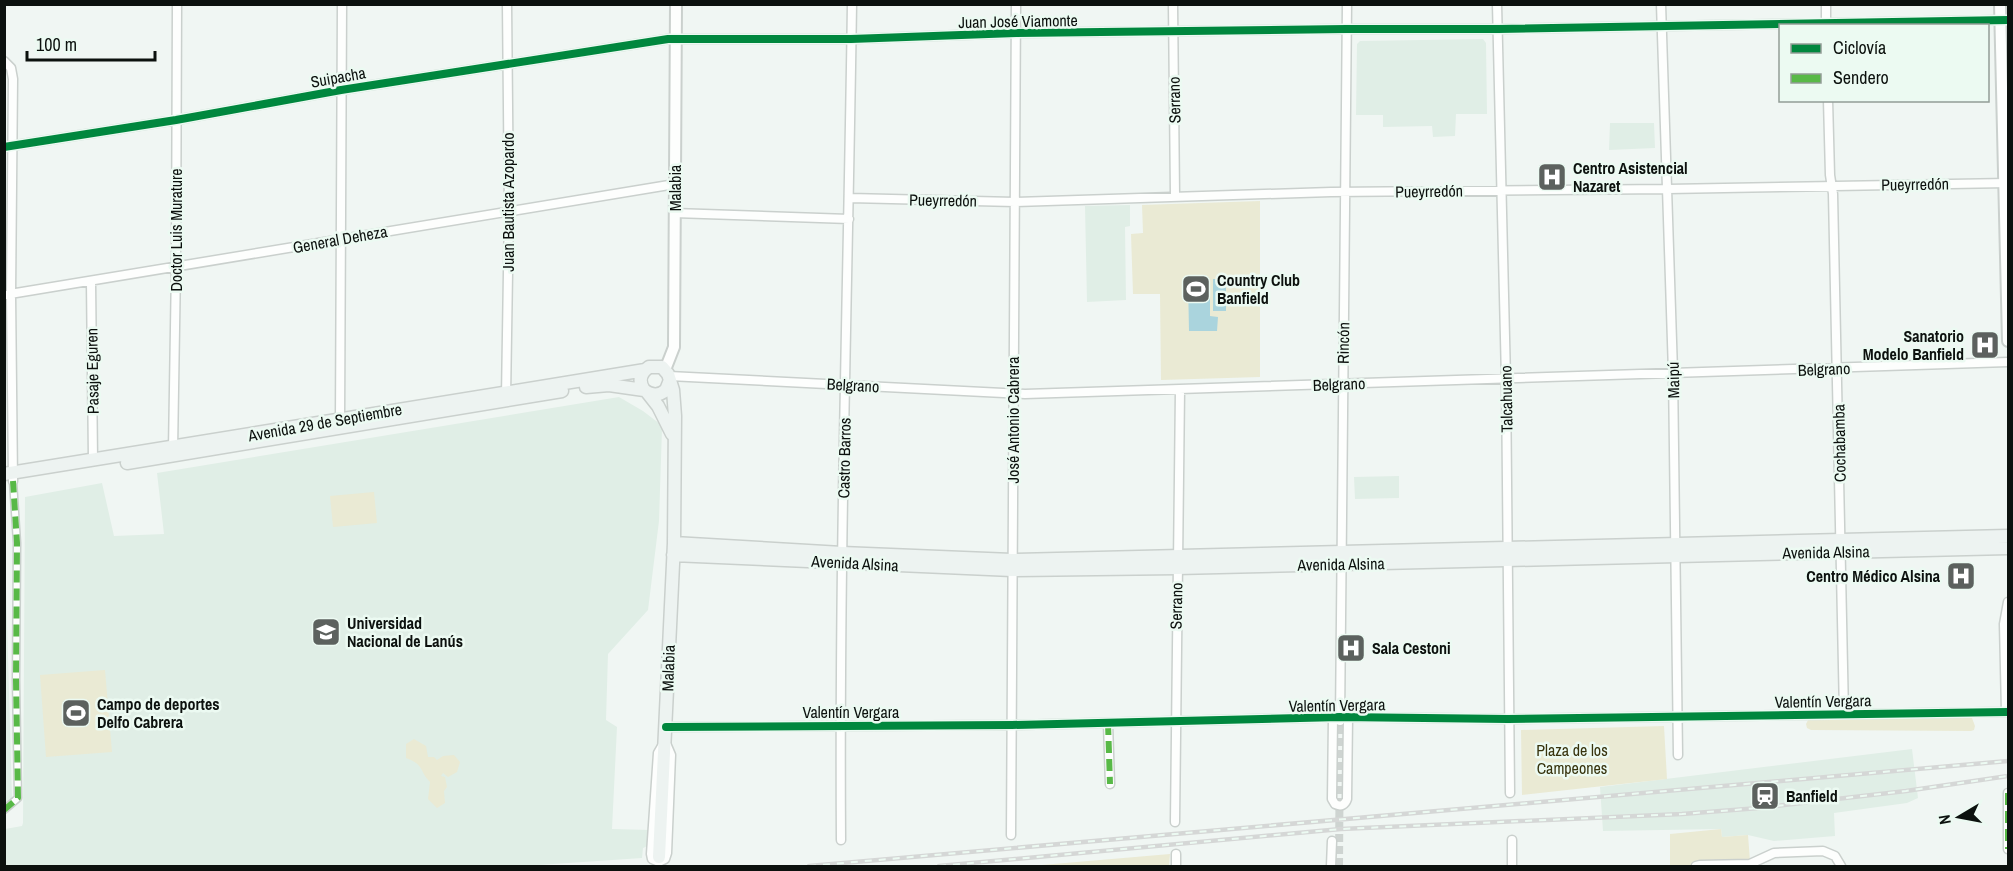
<svg xmlns="http://www.w3.org/2000/svg" width="2013" height="871" viewBox="0 0 2013 871" font-family="'Archivo Narrow',sans-serif">
<style>
.built{fill:#e0eee6}
.green{fill:#eaead4}
.water{fill:#aad4dd}
.lines{fill:none;stroke-linecap:round;stroke-linejoin:round}
.minor-tunnel{stroke:#ced4d1;stroke-width:8;stroke-dasharray:8 4;stroke-linecap:butt}
.pedestrian-casing{stroke:#cad0cd;stroke-width:9}
.minor-casing{stroke:#cad0cd;stroke-width:11}
.tertiary-casing{stroke:#cad0cd;stroke-width:14}
.secondary-casing{stroke:#cad0cd;stroke-width:15}
.pedestrian{stroke:#fdfefd;stroke-width:6}
.minor{stroke:#fdfefd;stroke-width:8}
.tertiary{stroke:#fdfefd;stroke-width:10}
.secondary{stroke:#edf3f1;stroke-width:12}
.rail-casing{stroke:#d5d7d6;stroke-width:4.5}
.rail{stroke:#ecfaf2;stroke-width:2;stroke-dasharray:7;stroke-linecap:butt}
.quiet{stroke:#58b947;stroke-width:6;stroke-dasharray:12 6;stroke-linecap:butt}
.cycleway-casing{stroke:#ecfaf2;stroke-width:11}
.cycleway{stroke:#00873e;stroke-width:8}
.labels{text-anchor:middle;stroke-width:5;stroke-linejoin:round;paint-order:stroke}
.street-label{font-size:16px;fill:#0c110e;stroke:#ecfaf2}
.poi-label{font-size:16px;font-weight:bold;fill:#0c110e;stroke:#ecfaf2;text-anchor:start}
.park-label{font-size:16px;fill:#37330d;stroke:#ecfaf2}
</style>
<rect width="100%" height="100%" fill="#f0f6f3"/>
<path class="built" d="M1483,39L1486,43L1487,114H1456L1455,136L1433,137L1432,126L1383,127V115H1356L1357,44L1360,41Z
M1610,123H1654L1655,148L1609,150Z
M1130,205V226L1125,227L1126,300L1087,302L1085,206Z
M619,397L643,411L660,424L662,429L659,521L648,610L608,654L606,720L617,727L612,829L651,830L650,845L643,848L642,858L524,866H5V829L22,826L23,823L25,497L102,483L114,536L164,534L157,473Z
M1399,476V498L1355,499L1354,477Z
M4,515L12,798L5,803H4Z
M1912,749L1918,798L1907,803L1834,813L1835,836L1774,841L1748,835L1722,837L1721,829L1603,831L1600,787Z"/>
<path class="green" d="M1260,201V377L1161,380L1160,294H1133L1131,234L1143,233L1142,205Z
M374,492L377,523L333,527L330,496Z
M105,670L112,752L46,757L40,675Z
M1809,718H1972L1975,726L1974,730L1971,731L1811,730L1807,728L1806,724Z
M1664,726L1667,779L1522,795L1521,730Z
M414,739L426,746L428,757H434L437,760L443,756L454,755L460,762L457,772L448,777L443,773L441,776L445,777L447,787L444,791L445,803L437,808L428,799L430,782C419,771 425,765 406,758V744Z
M1721,829L1722,837L1748,835L1750,861L1741,866H1670V834Z
M1170,854L1169,866H1030Z"/>
<path class="water" d="M1213,279H1226V311H1213Z
M1188,281H1210V316L1218,317L1217,331H1189Z"/>
<g class="lines">
<path class="minor-tunnel" d="M1339,866L1340,723"/>
<g class="pedestrian-casing">
<path id="pedestrian" d="M4,810L18,798L16,680L17,543L13,481"/>
</g>
<g class="minor-casing">
<path id="minor" d="M1173,4L1175,196
M1497,4L1506,379L1510,793
M1661,4L1673,372L1678,755
M1826,4V26
M4,61L11,68L13,79L11,294L13,481
M1828,100L1830,175L1833,194L1844,714
M4,147L176,120L341,90L668,39H851L1016,33L1346,29H1498L2008,20
M850,198L1015,202L1331,192L1668,189L2008,183
M674,213L849,219
M91,282L93,460
M4,295L675,184
M669,376L1025,394L2008,362
M506,397L509,210L507,4
M340,422L342,4
M173,450L176,267L177,4
M2006,712L2004,624L2008,602
M1333,718L1332,799L1335,804C1341,807 1345,805 1347,799L1348,717
M1340,721L1347,4
M1108,723L1110,784
M666,727L1012,725L1340,717L1508,719L2008,712
M665,741L671,755L667,853L665,859L659,862L652,859L651,854L658,753Z
M2008,793V849
M1175,822L1180,390
M1011,835L1016,4
M841,840C839,561 848,283 852,4
M1512,840V866
M1176,866V854
M1331,866L1332,841
M1696,866L1700,865L1750,864L1774,853L1823,851L1835,856L1841,866"/>
</g>
<g class="tertiary-casing">
<path id="tertiary" d="M2000,4L2008,341
M665,370L674,347L676,4"/>
</g>
<g class="secondary-casing">
<path id="secondary" d="M586,387L609,385L644,390
M647,392L658,406L672,434
M127,463L562,391
M4,474L645,370
M674,543L842,553L1012,560L2008,536
M673,555L1012,570L1177,568L2008,548
M659,857L674,543L675,416L673,390L668,374L662,367H649C640,373 638,381 644,390C652,396 659,396 666,390L670,380"/>
</g>
<use href="#pedestrian" class="pedestrian"/>
<use href="#minor" class="minor"/>
<use href="#tertiary" class="tertiary"/>
<use href="#secondary" class="secondary"/>
<g class="rail-casing">
<path id="rail" d="M809,866L2008,761
M939,866L1341,829L1682,814L1759,808L1906,791L2008,776"/>
</g>
<use href="#rail" class="rail"/>
<path class="quiet" d="M1108,723L1110,784
M2008,793V849
M4,810L18,798L16,680L17,543L13,481"/>
<g class="cycleway-casing">
<path id="cycleway" d="M4,147L176,120L341,90L668,39H851L1016,33L1346,29H1498L2008,20
M666,727L1012,725L1340,717L1508,719L2008,712"/>
</g>
<use href="#cycleway" class="cycleway"/>
</g>
<defs>
<g id="hospital-square" transform="scale(1.5)"><rect x="-9" y="-9" width="18" height="18" rx="4" fill="#5c615e" stroke="#ecfaf2"/><path d="M-5-5h3v3.5h4V-5h3V5h-3V1.5h-4V5h-3Z" fill="#fff"/></g>
<g id="stadium-square" transform="scale(1.5)"><rect x="-9" y="-9" width="18" height="18" rx="4" fill="#5c615e" stroke="#ecfaf2"/><path d="M0-5a6.5 5 0 1 0 0 10a6.5 5 0 1 0 0-10ZM-3.5-1.8h7v3.6h-7Z" fill="#fff"/></g>
<g id="university-square" transform="scale(1.5)"><rect x="-9" y="-9" width="18" height="18" rx="4" fill="#5c615e" stroke="#ecfaf2"/><path d="M0-5L7-2L0 1L-7-2ZM-4 1L0 2.5L4 1V4Q0 6-4 4Z" fill="#fff"/></g>
<g id="station-square" transform="scale(1.5)"><rect x="-9" y="-9" width="18" height="18" rx="4" fill="#5c615e" stroke="#ecfaf2"/><path d="M-3-6H3Q5-6 5-4V2Q5 4 3 4L4.5 6H3L1.5 4h-3L-3 6H-4.5L-3 4Q-5 4-5 2V-4Q-5-6-3-6ZM-3.5-4v3h7v-3ZM-3.5 1v1.5H-2V1ZM2 1v1.5H3.5V1Z" fill="#fff"/></g>
</defs>
<g fill-rule="evenodd">
<use href="#hospital-square" x="1552" y="177"/>
<use href="#stadium-square" x="1196" y="289"/>
<use href="#hospital-square" x="1985" y="345"/>
<use href="#hospital-square" x="1961" y="576"/>
<use href="#university-square" x="326" y="632"/>
<use href="#hospital-square" x="1351" y="648"/>
<use href="#stadium-square" x="76" y="713"/>
<use href="#station-square" x="1765" y="796"/>
</g>
<g class="labels">
<g class="street-label">
<text transform="translate(1018 21) rotate(-1)" y="6">Juan José Viamonte</text>
<text transform="translate(338 77) rotate(-10)" y="6">Suipacha</text>
<text transform="translate(1174 100) rotate(-91)" y="6">Serrano</text>
<text transform="translate(1915 184) rotate(-1)" y="6">Pueyrredón</text>
<text transform="translate(675 188) rotate(-90)" y="6">Malabia</text>
<text transform="translate(1429 191) rotate(-1)" y="6">Pueyrredón</text>
<text transform="translate(943 200) rotate(1)" y="6">Pueyrredón</text>
<text transform="translate(508 202) rotate(-90)" y="6">Juan Bautista Azopardo</text>
<text transform="translate(176 230) rotate(-90)" y="6">Doctor Luis Murature</text>
<text transform="translate(340 239) rotate(-10)" y="6">General Deheza</text>
<text transform="translate(1343 343) rotate(-89)" y="6">Rincón</text>
<text transform="translate(1824 369) rotate(-2)" y="6">Belgrano</text>
<text transform="translate(92 371) rotate(-91)" y="6">Pasaje Eguren</text>
<text transform="translate(1673 380) rotate(-91)" y="6">Maipú</text>
<text transform="translate(1339 384) rotate(-2)" y="6">Belgrano</text>
<text transform="translate(853 385) rotate(3)" y="6">Belgrano</text>
<text transform="translate(1506 399) rotate(-91)" y="6">Talcahuano</text>
<text transform="translate(1013 420) rotate(-90)" y="6">José Antonio Cabrera</text>
<text transform="translate(325 422) rotate(-10)" y="6">Avenida 29 de Septiembre</text>
<text transform="translate(1839 443) rotate(-91)" y="6">Cochabamba</text>
<text transform="translate(844 458) rotate(-89)" y="6">Castro Barros</text>
<text transform="translate(1826 552) rotate(-1)" y="6">Avenida Alsina</text>
<text transform="translate(855 563) rotate(3)" y="6">Avenida Alsina</text>
<text transform="translate(1341 564) rotate(-1)" y="6">Avenida Alsina</text>
<text transform="translate(1176 606) rotate(-89)" y="6">Serrano</text>
<text transform="translate(668 668) rotate(-88)" y="6">Malabia</text>
<text transform="translate(1823 701) rotate(-1)" y="6">Valentín Vergara</text>
<text transform="translate(1337 705) rotate(-1)" y="6">Valentín Vergara</text>
<text x="851" y="718">Valentín Vergara</text>
</g>
<g class="poi-label">
<text x="1573" y="174">Centro Asistencial<tspan x="1573" dy="18">Nazaret</tspan></text>
<text x="1217" y="286">Country Club<tspan x="1217" dy="18">Banfield</tspan></text>
<text x="1964" y="342" text-anchor="end">Sanatorio<tspan x="1964" dy="18">Modelo Banfield</tspan></text>
<text x="1940" y="582" text-anchor="end">Centro Médico Alsina</text>
<text x="347" y="629">Universidad<tspan x="347" dy="18">Nacional de Lanús</tspan></text>
<text x="1372" y="654">Sala Cestoni</text>
<text x="97" y="710">Campo de deportes<tspan x="97" dy="18">Delfo Cabrera</tspan></text>
<text x="1786" y="802">Banfield</text>
</g>
<g class="park-label">
<text x="1572" y="756">Plaza de los<tspan x="1572" dy="18">Campeones</tspan></text>
</g>
</g>
<rect width="2013" height="871" fill="none" stroke="#0c110e" stroke-width="12"/>
<rect x="1779" y="24" width="210" height="78" fill="#ecfaf2" stroke="#929d97" stroke-width="1.5"/>
<rect x="1791" y="44" width="30" height="9" fill="#00873e" stroke="#929d97" stroke-width="1.5"/>
<text x="1833" y="54" font-size="18" fill="#0c110e">Ciclovía</text>
<rect x="1791" y="74" width="30" height="9" fill="#58b947" stroke="#929d97" stroke-width="1.5"/>
<text x="1833" y="84" font-size="18" fill="#0c110e">Sendero</text>
<g transform="translate(1959 817) rotate(260)" stroke="#ecfaf2" stroke-width="4.5" paint-order="stroke">
<path d="M0-4.5L10 22L0 15L-10 22Z" fill="#0c110e"/>
<text y="-9" font-size="16" font-weight="bold" text-anchor="middle" fill="#0c110e">N</text>
</g>
<path d="M27 51v9h128v-9" fill="none" stroke="#0c110e" stroke-width="3"/>
<text x="36" y="51" font-size="18" fill="#0c110e" stroke="#ecfaf2" stroke-width="4.5" paint-order="stroke">100 m</text>
</svg>
